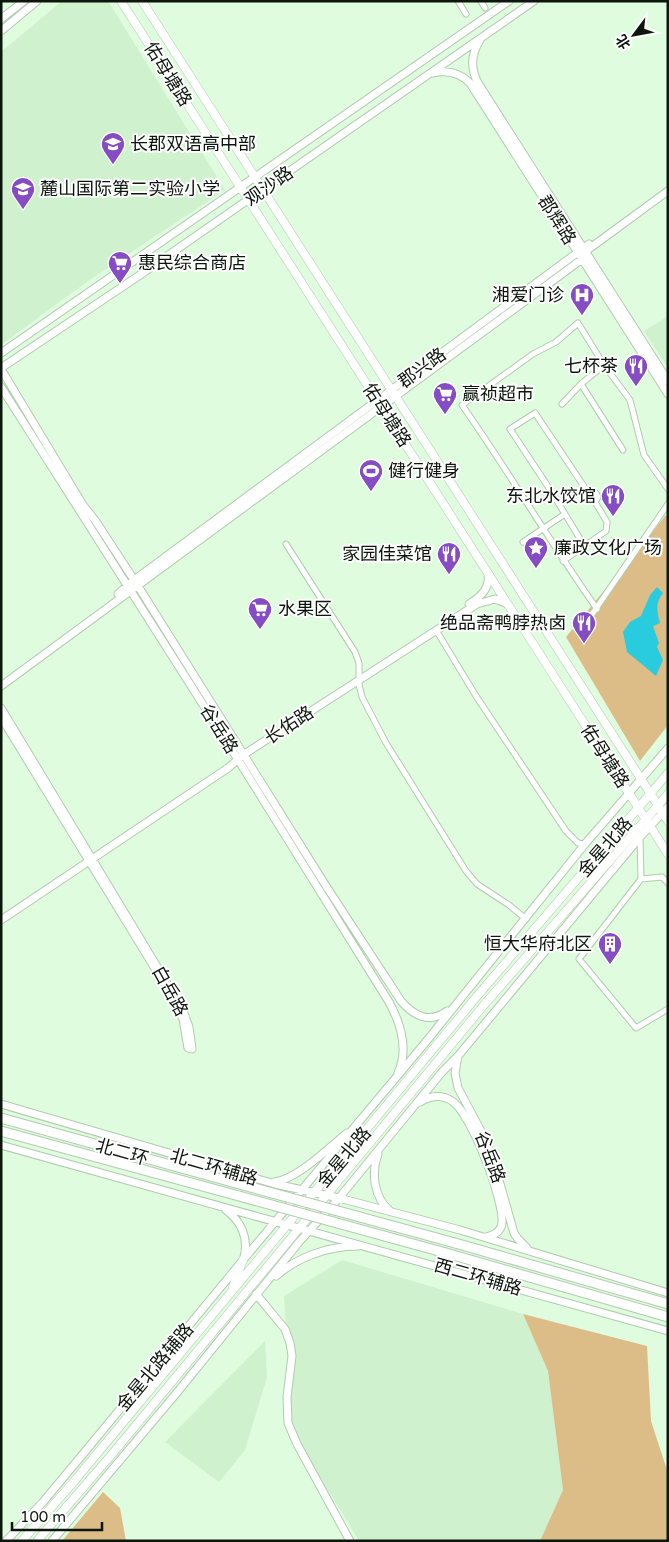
<svg xmlns="http://www.w3.org/2000/svg" width="669" height="1542" viewBox="0 0 669 1542" font-family="'Varela Round','Noto Sans SC',sans-serif">
<style>
.built{fill:#cff1cd}
.green{fill:#ddbd87}
.water{fill:#29cbde}
.lines{fill:none;stroke-linecap:round;stroke-linejoin:round}
.street-casing{stroke:#b0cbae;stroke-width:7}
.secondary-casing{stroke:#b0cbae;stroke-width:9}
.primary-casing{stroke:#b0cbae;stroke-width:9}
.highway-casing{stroke:#b0cbae;stroke-width:11}
.street{stroke:#fff;stroke-width:5}
.secondary{stroke:#fff;stroke-width:7}
.primary{stroke:#fff;stroke-width:8}
.highway{stroke:#fff;stroke-width:9}
.highway-bridge-casing{stroke:#b0cbae;stroke-width:11;stroke-linecap:butt}
.highway-bridge{stroke:#fff;stroke-width:9}
.labels{text-anchor:middle;stroke-width:4;stroke-linejoin:round;paint-order:stroke}
.street-label{font-size:18px;fill:#0c160c;stroke:#fff}
.poi-label{font-size:18px;fill:#0c160c;stroke:#fff;text-anchor:start}
</style>
<rect width="100%" height="100%" fill="#e0fcde"/>
<path class="built" d="M62,1H108L225,190L88,281L1,345V52Z
M668,316V368L644,331Z
M342,1260L523,1314L548,1371L563,1490L540,1541H359L292,1431L284,1296Z
M265,1341L267,1377L245,1450L219,1482L165,1442Z"/>
<path class="green" d="M666,515L668,518V725L640,761L566,637Z
M523,1314L647,1346L651,1421L668,1473V1541H540L563,1490L548,1371Z
M103,1492L120,1508L126,1541H62Z"/>
<path class="water" d="M657,587L663,593C655,603 657,611 660,623L653,626L659,643L657,647L663,660L656,676L627,652L623,632L630,622L641,616L650,595Z"/>
<g class="lines">
<g class="street-casing">
<path id="street" d="M458,1L466,14
M481,1L485,8
M581,384L604,365
M562,404L581,384L623,450
M565,514L585,547
M523,542L565,514L547,485L510,429L535,413L589,494L596,493L598,497L595,502L607,522L606,531L563,561
M286,544L355,652L359,663V684L362,697L386,743L466,871L477,884L509,905L526,919
M597,609C550,542 509,472 462,405L533,354L556,342L578,323L604,365L630,400L644,455L668,489
M586,623L668,504
M436,630L476,696L566,831L578,843L585,844
M640,837L641,879L579,959L636,1028L668,1009
M641,879L662,877L668,883"/>
</g>
<g class="secondary-casing">
<path id="secondary" d="M1,19L24,1
M1,31L37,1
M480,40C471,54 470,68 478,83L668,381
M433,73C447,70 460,73 470,83L668,394
M1,353L509,1
M1,368L137,277L534,1
M1,369L83,505L95,520L138,586L326,886L401,1001C414,1016 429,1024 447,1011
M1,387L237,758L389,1002C401,1024 409,1049 398,1073
M118,594L134,580L589,244
M469,604C482,596 490,588 488,573
M1,686L570,268L582,259L586,251L668,191
M1,708L182,1008L189,1027L192,1049L188,1048L183,1019L173,998L1,717
M1,920L228,768L243,755L477,604L495,599L508,604
M458,1056L455,1073L458,1088L481,1131L493,1159L514,1233L518,1239L527,1248
M420,1102C430,1096 441,1094 452,1101C471,1113 504,1200 502,1223C501,1232 494,1235 486,1237
M1,1104L275,1184L339,1198L460,1230L668,1293
M1,1145C223,1208 446,1267 668,1331
M378,1154C371,1173 374,1198 390,1211
M274,1182C296,1180 329,1148 347,1133
M226,1210C241,1221 249,1238 244,1257
M276,1276C298,1257 328,1246 358,1246
M256,1294L285,1329L290,1343L292,1356L287,1397L288,1423L297,1444L350,1541
M6,1541L43,1502L88,1448L243,1260L425,1043L585,844L668,748
M52,1541L175,1395L300,1241L339,1198L442,1072L458,1056L640,837L668,807"/>
</g>
<g class="primary-casing">
<path id="primary" d="M121,1L668,854
M142,1L668,821
M233,1287L243,1260
M22,1541L76,1479L478,995L668,773
M37,1541L113,1453L484,1005L668,794"/>
</g>
<g class="highway-casing">
<path id="highway" d="M1,1118L243,1185
M1,1131L239,1196
M455,1243L668,1304
M446,1253L668,1317"/>
</g>
<use href="#street" class="street"/>
<use href="#secondary" class="secondary"/>
<use href="#primary" class="primary"/>
<use href="#highway" class="highway"/>
<g class="highway-bridge-casing">
<path id="highway-bridge" d="M243,1185L455,1243
M239,1196L446,1253"/>
</g>
<use href="#highway-bridge" class="highway-bridge"/>
</g>
<defs>
<g id="school-pin" transform="scale(1.25)"><path d="M0 17L-7.5 6A9.5 9.5 0 1 1 7.5 6Z" fill="#854cc3" stroke="#fff"/><path d="M0-5L7-2L0 1L-7-2ZM-4 1L0 2.5L4 1V4Q0 6-4 4Z" fill="#fff"/></g>
<g id="supermarket-pin" transform="scale(1.25)"><path d="M0 17L-7.5 6A9.5 9.5 0 1 1 7.5 6Z" fill="#854cc3" stroke="#fff"/><path d="M-6-5.5h2.5l.6 2H6L4.5 2H-2.5L-4.4-4H-6ZM-1.5 3.2a1.3 1.3 0 1 0 .1 0ZM3 3.2a1.3 1.3 0 1 0 .1 0Z" fill="#fff"/></g>
<g id="hospital-pin" transform="scale(1.25)"><path d="M0 17L-7.5 6A9.5 9.5 0 1 1 7.5 6Z" fill="#854cc3" stroke="#fff"/><path d="M-5-5h3v3.5h4V-5h3V5h-3V1.5h-4V5h-3Z" fill="#fff"/></g>
<g id="restaurant-pin" transform="scale(1.25)"><path d="M0 17L-7.5 6A9.5 9.5 0 1 1 7.5 6Z" fill="#854cc3" stroke="#fff"/><path d="M-5-6h1v4h1v-4h1v4h1v-4h1v5L-1.5 .5V6h-2V.5L-5-1ZM5-6V6H3V1.5H1.5Q1.5-4 5-6Z" fill="#fff"/></g>
<g id="stadium-pin" transform="scale(1.25)"><path d="M0 17L-7.5 6A9.5 9.5 0 1 1 7.5 6Z" fill="#854cc3" stroke="#fff"/><path d="M0-5a6.5 5 0 1 0 0 10a6.5 5 0 1 0 0-10ZM-3.5-1.8h7v3.6h-7Z" fill="#fff"/></g>
<g id="sight-pin" transform="scale(1.25)"><path d="M0 17L-7.5 6A9.5 9.5 0 1 1 7.5 6Z" fill="#854cc3" stroke="#fff"/><path d="M0-6L1.8-2.2L6-1.7L2.9 1.2L3.7 5.4L0 3.3L-3.7 5.4L-2.9 1.2L-6-1.7L-1.8-2.2Z" fill="#fff"/></g>
<g id="building-pin" transform="scale(1.25)"><path d="M0 17L-7.5 6A9.5 9.5 0 1 1 7.5 6Z" fill="#854cc3" stroke="#fff"/><path d="M-4-6H4V6H1V3H-1V6H-4ZM-2.5-4.3h1.7v1.8h-1.7ZM.8-4.3h1.7v1.8H.8ZM-2.5-1h1.7V.8h-1.7ZM.8-1h1.7V.8H.8Z" fill="#fff"/></g>
</defs>
<g fill-rule="evenodd">
<use href="#school-pin" x="113" y="144"/>
<use href="#school-pin" x="23" y="189"/>
<use href="#supermarket-pin" x="120" y="263"/>
<use href="#hospital-pin" x="582" y="295"/>
<use href="#restaurant-pin" x="636" y="366"/>
<use href="#supermarket-pin" x="445" y="394"/>
<use href="#stadium-pin" x="371" y="471"/>
<use href="#restaurant-pin" x="613" y="496"/>
<use href="#sight-pin" x="536" y="548"/>
<use href="#restaurant-pin" x="449" y="554"/>
<use href="#supermarket-pin" x="260" y="609"/>
<use href="#restaurant-pin" x="584" y="623"/>
<use href="#building-pin" x="610" y="944"/>
</g>
<g class="labels">
<g class="street-label">
<text transform="translate(168 74) rotate(58)" y="6">佑母塘路</text>
<text transform="translate(269 186) rotate(-35)" y="6">观沙路</text>
<text transform="translate(557 220) rotate(58)" y="6">郡辉路</text>
<text transform="translate(422 368) rotate(-36)" y="6">郡兴路</text>
<text transform="translate(387 415) rotate(57)" y="6">佑母塘路</text>
<text transform="translate(289 725) rotate(-33)" y="6">长佑路</text>
<text transform="translate(219 729) rotate(58)" y="6">谷岳路</text>
<text transform="translate(605 756) rotate(57)" y="6">佑母塘路</text>
<text transform="translate(605 847) rotate(-49)" y="6">金星北路</text>
<text transform="translate(170 991) rotate(61)" y="6">白岳路</text>
<text transform="translate(122 1152) rotate(16)" y="6">北二环</text>
<text transform="translate(344 1157) rotate(-50)" y="6">金星北路</text>
<text transform="translate(490 1157) rotate(69)" y="6">谷岳路</text>
<text transform="translate(214 1167) rotate(16)" y="6">北二环辅路</text>
<text transform="translate(478 1277) rotate(16)" y="6">西二环辅路</text>
<text transform="translate(155 1367) rotate(-50)" y="6">金星北路辅路</text>
</g>
<g class="poi-label">
<text x="130" y="150">长郡双语高中部</text>
<text x="40" y="195">麓山国际第二实验小学</text>
<text x="138" y="269">惠民综合商店</text>
<text x="564" y="301" text-anchor="end">湘爱门诊</text>
<text x="618" y="372" text-anchor="end">七杯茶</text>
<text x="462" y="400">赢祯超市</text>
<text x="388" y="477">健行健身</text>
<text x="596" y="502" text-anchor="end">东北水饺馆</text>
<text x="554" y="554">廉政文化广场</text>
<text x="432" y="560" text-anchor="end">家园佳菜馆</text>
<text x="278" y="615">水果区</text>
<text x="566" y="629" text-anchor="end">绝品斋鸭脖热卤</text>
<text x="592" y="950" text-anchor="end">恒大华府北区</text>
</g>
</g>
<rect width="669" height="1542" fill="none" stroke="#0c160c" stroke-width="5"/>
<g transform="translate(634 35) rotate(238)" stroke="#ffffff" stroke-width="4" paint-order="stroke">
<path d="M0-4L9 19L0 12L-9 19Z" fill="#0c160c"/>
<text y="-8" font-size="14" font-weight="bold" text-anchor="middle" fill="#0c160c">北</text>
</g>
<path d="M12 1522v8h90v-8" fill="none" stroke="#0c160c" stroke-width="2.5"/>
<text x="20" y="1522" font-size="15" fill="#0c160c" stroke="#ffffff" stroke-width="4" paint-order="stroke">100 m</text>
</svg>
